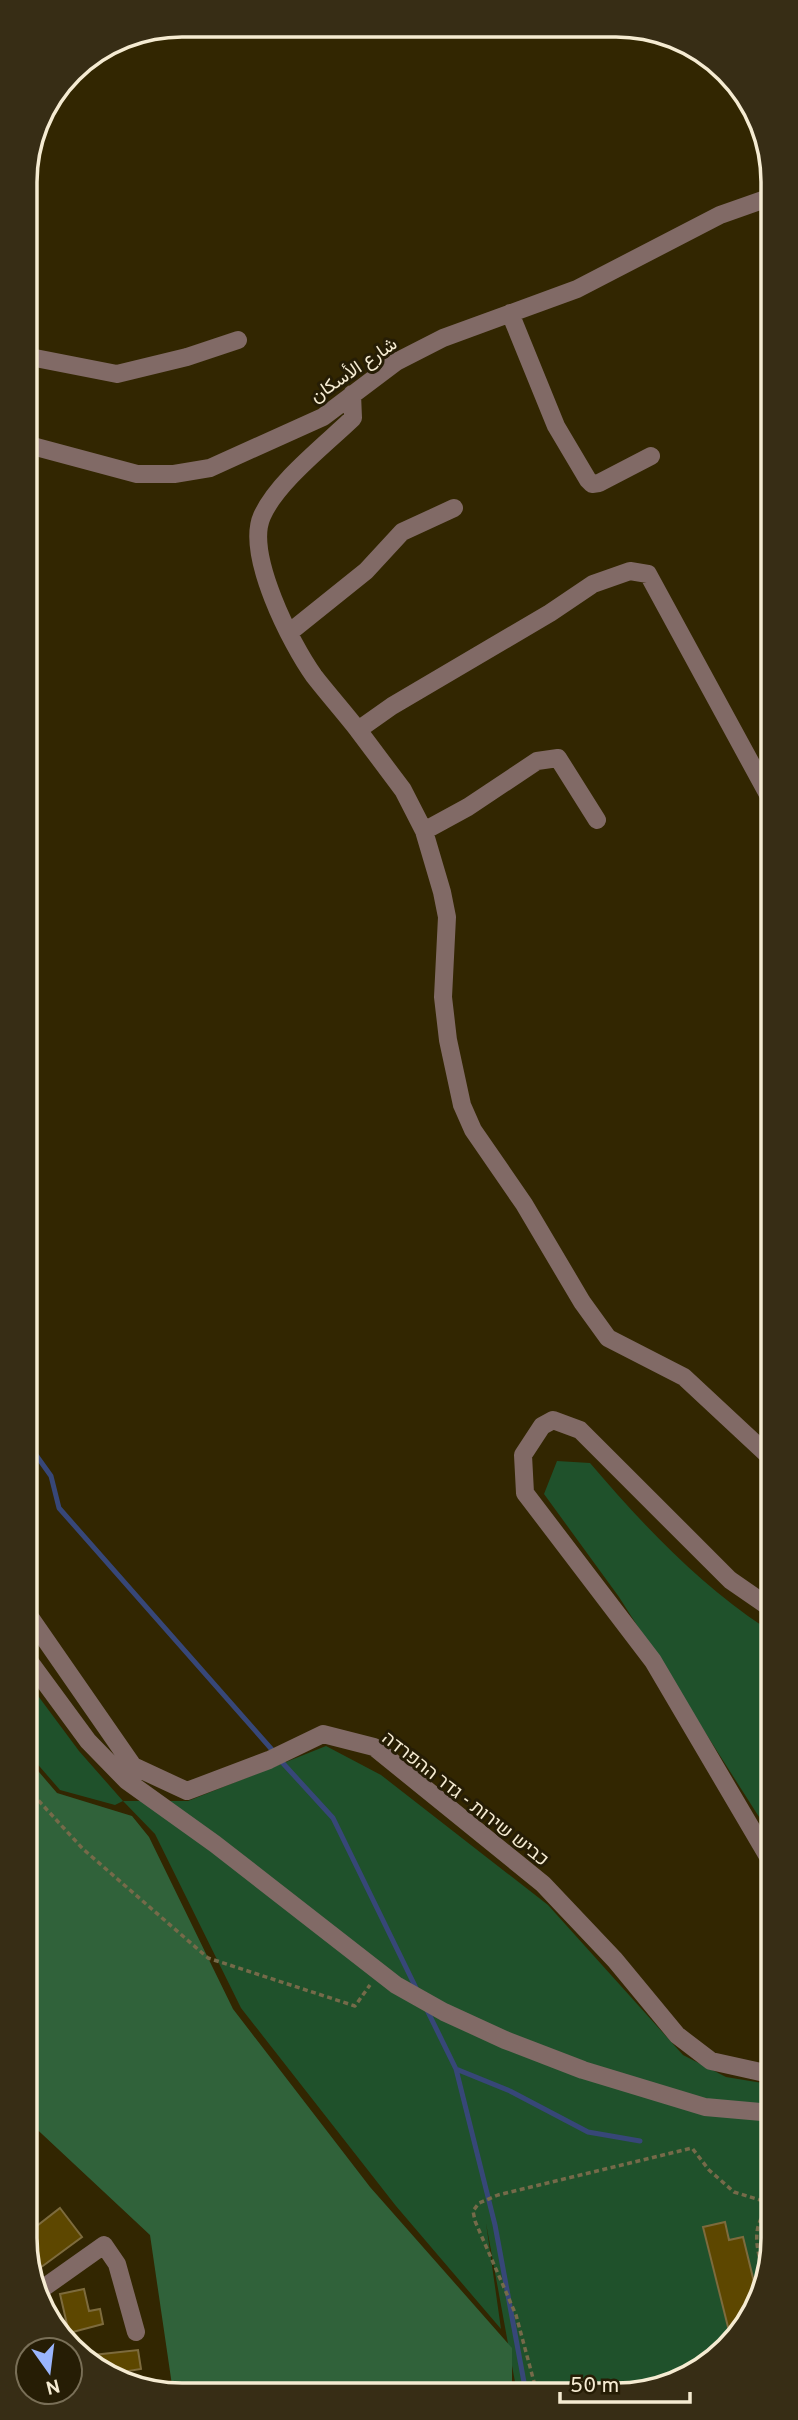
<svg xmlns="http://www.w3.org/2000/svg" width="798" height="2420" viewBox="0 0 798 2420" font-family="Overpass,Vazirmatn,Heebo,sans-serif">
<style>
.green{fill:#1f512b}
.forest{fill:#30623a}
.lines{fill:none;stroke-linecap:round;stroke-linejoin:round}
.stream{stroke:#374778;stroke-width:5}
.building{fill:#5d4700;stroke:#7d6b3d;stroke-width:2}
.path{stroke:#756a49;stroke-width:3.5;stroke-dasharray:5 3.5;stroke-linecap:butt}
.minor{stroke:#816a66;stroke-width:18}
.labels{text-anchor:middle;stroke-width:6;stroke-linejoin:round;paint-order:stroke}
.street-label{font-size:19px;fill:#f5ebd2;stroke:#261d05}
.rim{fill:none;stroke:#f5ebd2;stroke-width:3.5}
</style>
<rect width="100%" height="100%" fill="#322601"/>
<path class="green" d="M557,1461L590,1463C643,1525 703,1589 772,1632L773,1839L619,1597L544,1494Z
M27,1681L79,1751L123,1801H188L326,1746L381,1775L548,1905L683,2055L726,2077L768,2084L773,2081V2248L735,2342L647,2393H517L486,2223L501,2329L396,2206L241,2008L155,1834L123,1801L115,1805L60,1790L27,1752Z"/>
<path class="forest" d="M27,1758L57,1793L132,1816L149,1837L233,2009L370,2187L512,2348V2393L173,2392L150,2235L27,2120Z"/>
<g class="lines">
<path class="stream" d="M26,1441L51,1476L59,1508L274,1752
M280,1760L333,1818L417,1990
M426,2008L456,2069L510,2091L588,2132L640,2141
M456,2069L495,2225L526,2393"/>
</g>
<path class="building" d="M60,2208L82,2237L36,2271L27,2260V2211L38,2225Z
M725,2222L729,2240L743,2237L756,2290L732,2343L703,2227Z
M84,2289L89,2311L100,2309L103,2324L69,2333L60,2294Z
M138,2350L141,2369L128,2371L129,2381L84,2356Z"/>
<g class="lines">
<path class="path" d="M27,1788L83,1849L208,1958L355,2006L370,1985
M763,2273C757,2247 749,2224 773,2205
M537,2393L516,2315L475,2221L473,2211L479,2203L498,2195L692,2148L709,2170L734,2192L773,2204"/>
<path class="minor" d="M510,313L556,426L588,480L592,484L599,483L651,456
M25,356L117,374L187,357L238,340
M352,394L353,418C325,445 277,482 262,516C245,554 291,644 314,676C328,694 344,712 358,730L392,706L550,613L593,584L630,571L648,574L771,800
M25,444L137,474H174L210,468L323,417L396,362L443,338L577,289L720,215L771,197
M290,632L366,571L402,532L454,508
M358,730L403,790L424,831L442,892L447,917L443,997L448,1040L462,1105L473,1130L524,1204L582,1302L608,1338L684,1377L772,1459
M424,831L468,807L537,761L558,758L597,820
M772,1609L730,1580L580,1430L553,1420L542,1426L523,1455L525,1493L653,1661L773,1865
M27,1613L133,1766L187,1791L269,1760L323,1734L374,1747L543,1884L615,1960L677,2035L711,2061L770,2074L773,2071
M27,1658L88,1741L127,1781L215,1844L396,1985L444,2012L505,2040L583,2070L705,2107L773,2113
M39,2291L104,2245L117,2264L136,2332"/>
</g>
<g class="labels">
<g class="street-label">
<text transform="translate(353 369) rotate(-34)" y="7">شارع الأسكان</text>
<text transform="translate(466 1798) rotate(38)" y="7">כביש שירות - גדר ההפרדה</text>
</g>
</g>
<path d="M0 0H798V2420H0ZM182 37H616A145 145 0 0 1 761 182V2238A145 145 0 0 1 616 2383H182A145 145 0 0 1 37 2238V182A145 145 0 0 1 182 37Z" fill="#372d15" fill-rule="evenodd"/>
<path class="rim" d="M182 37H616A145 145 0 0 1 761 182V2238A145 145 0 0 1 616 2383H182A145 145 0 0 1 37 2238V182A145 145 0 0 1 182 37Z"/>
<g transform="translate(49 2371) rotate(166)"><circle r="33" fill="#261d05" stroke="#796f57" stroke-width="2"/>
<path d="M0-5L12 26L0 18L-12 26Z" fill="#9ab5fd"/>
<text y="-10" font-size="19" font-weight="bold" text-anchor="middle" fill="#f5ebd2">N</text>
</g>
<path d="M560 2392v10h130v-10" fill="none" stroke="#f5ebd2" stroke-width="3.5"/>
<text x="570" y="2392" font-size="21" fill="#f5ebd2" stroke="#261d05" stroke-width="5" paint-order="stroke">50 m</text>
</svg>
